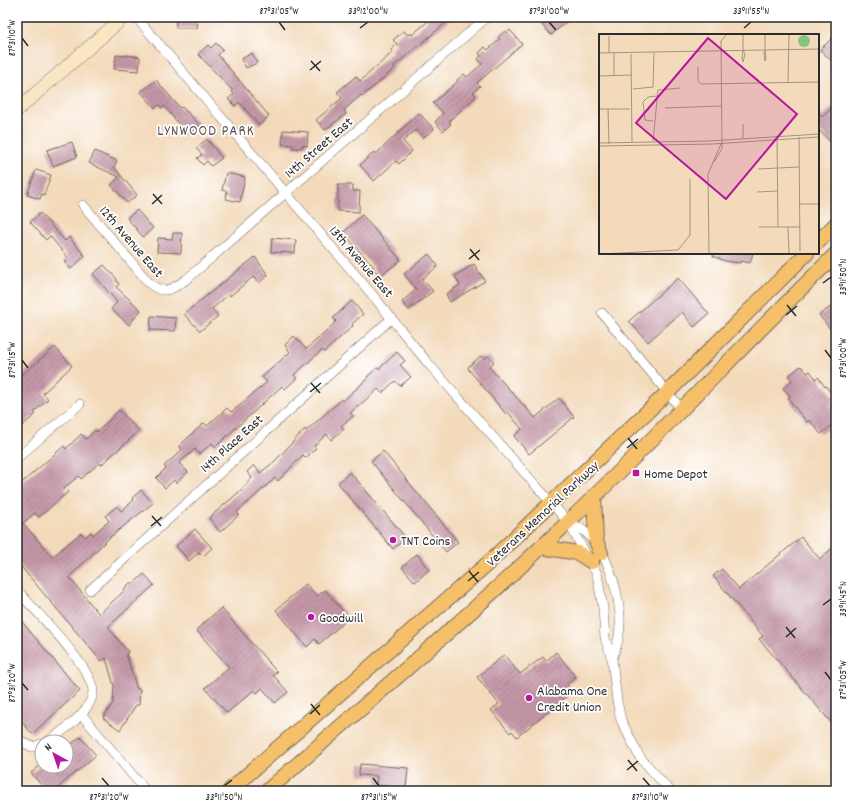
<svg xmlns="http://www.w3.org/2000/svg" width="853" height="808" viewBox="0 0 853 808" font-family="Dekko,sans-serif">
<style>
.building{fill:url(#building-hatch)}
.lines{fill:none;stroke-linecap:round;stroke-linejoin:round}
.street-casing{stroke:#71685d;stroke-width:10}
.secondary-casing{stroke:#71685d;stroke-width:14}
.primary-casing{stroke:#71685d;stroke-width:16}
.street{stroke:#fff;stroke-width:9}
.secondary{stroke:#fbe6c4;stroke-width:13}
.primary{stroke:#f6c06b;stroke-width:14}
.ticks{fill:none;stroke:#2b2b2b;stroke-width:1.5}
.poi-dot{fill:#b5179e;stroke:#fff;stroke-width:1.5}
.labels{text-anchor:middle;stroke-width:3.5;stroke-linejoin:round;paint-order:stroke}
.street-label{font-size:14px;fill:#2b2b2b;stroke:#fff}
.poi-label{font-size:14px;fill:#2b2b2b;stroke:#fff;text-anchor:start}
.neighbourhood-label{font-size:15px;letter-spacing:1px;fill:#615157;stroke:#fff}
.inset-road{fill:none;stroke:#a39481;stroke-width:1}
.view{fill:#b5179e;fill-opacity:0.15;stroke:#b5179e;stroke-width:2}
.inset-edge{fill:none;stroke:#2b2b2b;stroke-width:2}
.neatline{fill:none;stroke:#2b2b2b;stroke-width:1.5}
.ticks-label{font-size:10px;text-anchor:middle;fill:#2b2b2b}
</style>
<defs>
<pattern id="building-hatch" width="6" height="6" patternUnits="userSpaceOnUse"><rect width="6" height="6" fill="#c597a8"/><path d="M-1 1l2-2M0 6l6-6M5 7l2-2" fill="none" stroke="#a07b89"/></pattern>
</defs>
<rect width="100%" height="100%" fill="#fff"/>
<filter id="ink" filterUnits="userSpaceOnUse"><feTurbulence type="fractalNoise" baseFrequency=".025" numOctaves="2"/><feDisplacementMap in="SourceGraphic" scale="8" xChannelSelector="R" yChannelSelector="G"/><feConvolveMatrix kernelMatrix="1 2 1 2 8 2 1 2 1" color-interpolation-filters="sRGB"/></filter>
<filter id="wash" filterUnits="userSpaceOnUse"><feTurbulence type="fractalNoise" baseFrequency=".012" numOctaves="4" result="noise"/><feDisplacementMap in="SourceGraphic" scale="16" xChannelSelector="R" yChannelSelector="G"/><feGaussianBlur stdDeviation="0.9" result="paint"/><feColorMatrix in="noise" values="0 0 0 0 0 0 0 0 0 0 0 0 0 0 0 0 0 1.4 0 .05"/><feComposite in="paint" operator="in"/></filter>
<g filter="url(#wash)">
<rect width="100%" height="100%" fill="#f3dabb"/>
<g id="blocks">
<path class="building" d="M176,17H198L197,28H176Z
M424,17H453L394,66L395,68L376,85L362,96L361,95L344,110L346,114L325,130L316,120L342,98L337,92L356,76L360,81L393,52L391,50L397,44L393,40L404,31L408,35L410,33L412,35L428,21Z
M535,17H572L551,35Z
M510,30L522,44L477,83L480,86L473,93L476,96L450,120V125L443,131L435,122L443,113L433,103L458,81L457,80L464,74L467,77L482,64L478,59L481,56L479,53L485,47L488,50L500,39L498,37L505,31L507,33Z
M836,34V65L820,50Z
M216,43L223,50L218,55L269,116L259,125L239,102L235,106L228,99L234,94L232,92L233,91L198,54L208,45L211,48Z
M252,53L257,63L246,68L241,59Z
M116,55L126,56V55L140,57L139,71L114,69Z
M156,80L180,108L182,107L199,124L187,134L164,106L162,108L159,105L155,108L141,92Z
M836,104V148L818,129V111L822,117Z
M419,113L434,129L423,138L416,130L403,141L412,151L399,164L396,161L374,181L360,165L374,152L376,154Z
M283,130L308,132L307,146L302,145V148H293V145L282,144Z
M207,139L222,158L211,166L207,161L203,165L197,158L202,155L196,148Z
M72,142L77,157L53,166L47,150Z
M95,151L117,161L114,167L137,195L127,203L111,185L119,177L89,163Z
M36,170L51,175L44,195L42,194L40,199L27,195Z
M226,173L245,177L240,202L226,199L227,191L222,190Z
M338,185H353V191H360L359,212L338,211Z
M137,210L153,228L143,237L127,218Z
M40,213L65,241L69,237L85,256L71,269L64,262L68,258L50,236L46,240L30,222Z
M362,215L401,260L380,276L373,268L374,267L343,233Z
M173,233H182L181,253L157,252L158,238L172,239Z
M272,238L296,240L295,253L271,252Z
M714,253H753L750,263L740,261V263L725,261L713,256Z
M429,254L438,266L422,279L433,291L409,310L402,302L416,289L404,274Z
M255,257L268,275L259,283L253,277L230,296L229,294L212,309L218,316L200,331L184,314Z
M474,264L485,281L450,302L446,294L460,285L455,276Z
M104,265L117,279L116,280L119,284L116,287L141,310L129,325L111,309L117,302L93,274Z
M678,278L709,314L694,327L682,312L648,342L629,321Z
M352,301L363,314L352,324L353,326L324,352L322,350L294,375L297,378L285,389L282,386L215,447L212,443L199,454L195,449L179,463L188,472L176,483L174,480L165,488L156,478L166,468L164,466L182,450L179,446L204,423L207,426L227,408L231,412L238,407L267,382L262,377L290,352L285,345L294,336L306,349L326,332L336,321L333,318Z
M832,306L836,310V326L831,330L819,315Z
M151,316L176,318L175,331L150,330Z
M55,347L72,366L43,393L48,399L34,412L36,414L17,430V379Z
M397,352L405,361L400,365L411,377L400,386L395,381L382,393L378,389L369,397L350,413L353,416L341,426L344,429L331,440L327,434L314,446L316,448L306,458L303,455L278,481L275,478L237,512L239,515L220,532L209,518L239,492L252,478L247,472L254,465L260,473L275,461L305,429L306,431L342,399L343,401L368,378L367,377L377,368L379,369Z
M481,356L484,359L488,356L494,362L489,367L535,418L559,398L574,417L529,454L514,436L522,429L508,412L506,414L469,370L468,367Z
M801,366L807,373L810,371L816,379L818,377L825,387L826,386L835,399L830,405L836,412V422L821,434L809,420L807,422L792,404L789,398L790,396L783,388L792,380L788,376Z
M119,410L139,431L101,465L99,463L81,479L79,476L64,488L68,492L39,517L35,513L23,523L52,557L81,533L85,537L91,532L93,535L109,521L105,516L117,506L121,511L134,500L132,498L141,490L153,503L110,537L69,577L99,614L125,590L124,589L131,582L133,584L144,574L154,585L108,627L128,652L126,654L137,689H140L139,705H136L120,730L103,718L113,703L114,686L106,658L101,661L17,562V487L64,446L66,449L81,434L86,439L95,430L97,432Z
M383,451L458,542L446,552L371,461Z
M350,472L406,538L393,549L338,483Z
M195,529L212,548L203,556L199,552L189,561L176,546Z
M801,537L820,559L836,545V728L759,639L763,636L713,576L722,569L739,589Z
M417,554L429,570L415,582L402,567Z
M306,584L317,596L325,590L349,618L319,644L315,639L307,647L276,610Z
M221,608L277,672L273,675L288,692L275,703L262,688L257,693L254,690L227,713L205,688L229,667L196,630Z
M17,616L80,691L32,734L17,716Z
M556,652L576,677L567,685L572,692L517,737L512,731L510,733L491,710L499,704L477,677L504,655L520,674L543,657L546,661Z
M80,737L96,755L54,791H46L31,773L40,766H66V748Z
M360,764L408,768L406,788L376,785L377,776L359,775Z"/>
</g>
</g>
<g filter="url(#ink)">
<use href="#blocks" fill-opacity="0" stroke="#71685d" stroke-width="1"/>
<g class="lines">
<g class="street-casing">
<path id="street" d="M136,17L370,292L427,362L568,522L597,574L603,608L605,638L612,659L617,701L621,720L639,756L670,791
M83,205L149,283C164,296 173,289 187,279L487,17
M602,313L682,410
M17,458L80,404
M568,522C573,525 579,527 584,531C609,550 624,605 619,635C618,643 615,651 612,659
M17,590C34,610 93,667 93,692C92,711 62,732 47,742
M90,590L392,318
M82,715L146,791
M17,739L32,747L42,744"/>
</g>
<g class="secondary-casing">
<path id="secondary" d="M17,110L124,17"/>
</g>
<g class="primary-casing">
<path id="primary" d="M818,242L836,224
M594,496L596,541L601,553
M541,547L578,553L592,562
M229,791L486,565L667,393L807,253
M267,791C367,703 469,616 566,524C658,436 745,343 836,254"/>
</g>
<use href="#street" class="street"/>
<use href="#secondary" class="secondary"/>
<use href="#primary" class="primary"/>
</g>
</g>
<path class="ticks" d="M279,22L285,30M549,22L556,30M360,28L368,22M744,28L751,22M22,38L28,46M311,61L320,71M310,70L321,61M153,194L162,204M152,204L162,195M470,249L479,260M469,259L480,250M823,283L831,277M787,305L796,316M786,315L797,306M825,350L831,358M22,360L28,368M311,383L320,393M310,392L321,383M628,438L637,449M627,448L638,439M152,516L161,526M151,526L162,517M469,571L478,582M468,581L479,572M823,605L831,599M786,627L795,638M786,637L796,628M825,672L831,680M22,683L28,690M311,704L320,715M310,714L320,705M628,760L637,771M627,770L638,761M102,778L109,786M373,778L379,786M643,778L650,786M224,786L232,780"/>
<g class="poi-dot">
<rect x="632" y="469" width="8" height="8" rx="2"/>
<circle cx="393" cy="540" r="4"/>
<circle cx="311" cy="617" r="4"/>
<circle cx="529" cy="698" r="4"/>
</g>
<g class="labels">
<g class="street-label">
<text transform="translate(318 147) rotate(-41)" y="5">14th Street East</text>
<text transform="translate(132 241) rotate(49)" y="5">12th Avenue East</text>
<text transform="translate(362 261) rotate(49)" y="5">13th Avenue East</text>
<text transform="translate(231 443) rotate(-42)" y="5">14th Place East</text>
<text transform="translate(542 513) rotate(-43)" y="5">Veterans Memorial Parkway</text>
</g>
<g class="poi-label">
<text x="644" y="478">Home Depot</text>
<text x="401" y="545">TNT Coins</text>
<text x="319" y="622">Goodwill</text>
<text x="537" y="695">Alabama One<tspan x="537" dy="16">Credit Union</tspan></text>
</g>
<g class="neighbourhood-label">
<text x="206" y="135">LYNWOOD PARK</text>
</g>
</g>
<g transform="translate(599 34)">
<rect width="220" height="220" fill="#f3dabb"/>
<path d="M199 7a6 6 0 1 1 12 0a6 6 0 1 1-12 0Z" fill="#84c67f"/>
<path class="inset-road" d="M144,0V16M10,2V19M166,15V0M144,16L146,20L144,28L143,25ZM166,16L167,24L166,27L165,19ZM0,19L220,15M15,19V41M32,20L33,108M99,33V47L102,50L220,48M0,42L33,41M189,48L190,0M34,55L54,53L55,19M66,74L122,72M0,75H31M9,75L10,110M54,87L46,86L44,68L49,63L58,62M200,103L201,217M144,104V90M178,105L179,193M54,107L59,56L81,54M0,109L110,107L220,100M0,112L114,110L220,103M115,128L123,115L122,7L128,0M159,135L200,133M158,158L179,157M201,170H220M160,193H201M189,193L190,220M2,220L79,216L91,201V145M110,220L109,140L122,110"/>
<path class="view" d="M109,4L198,80L127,165L37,89Z"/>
<rect width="220" height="220" class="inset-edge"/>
</g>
<rect width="853" height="808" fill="none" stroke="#fff" stroke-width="44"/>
<g transform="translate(54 754) rotate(320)"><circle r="19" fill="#ffffff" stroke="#aaaaaa"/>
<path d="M0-3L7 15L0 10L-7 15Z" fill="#b5179e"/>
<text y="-6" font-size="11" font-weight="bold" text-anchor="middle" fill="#2b2b2b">N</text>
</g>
<rect x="22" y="22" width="809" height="764" class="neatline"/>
<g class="ticks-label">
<text x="279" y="14">87°31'05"W</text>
<text x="368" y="14">33°12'00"N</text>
<text x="549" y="14">87°31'00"W</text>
<text x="751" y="14">33°11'55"N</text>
<text transform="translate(11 38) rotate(-90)" y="4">87°31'10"W</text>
<text transform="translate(842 277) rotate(-90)" y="4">33°11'50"N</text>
<text transform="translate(842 358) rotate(-90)" y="4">87°31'00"W</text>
<text transform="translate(11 360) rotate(-90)" y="4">87°31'15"W</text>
<text transform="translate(842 599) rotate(-90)" y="4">33°11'45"N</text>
<text transform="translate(842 680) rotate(-90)" y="4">87°31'05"W</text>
<text transform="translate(11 683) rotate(-90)" y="4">87°31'20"W</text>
<text x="109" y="800">87°31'20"W</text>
<text x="224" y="800">33°11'50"N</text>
<text x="379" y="800">87°31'15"W</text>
<text x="650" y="800">87°31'10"W</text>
</g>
</svg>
